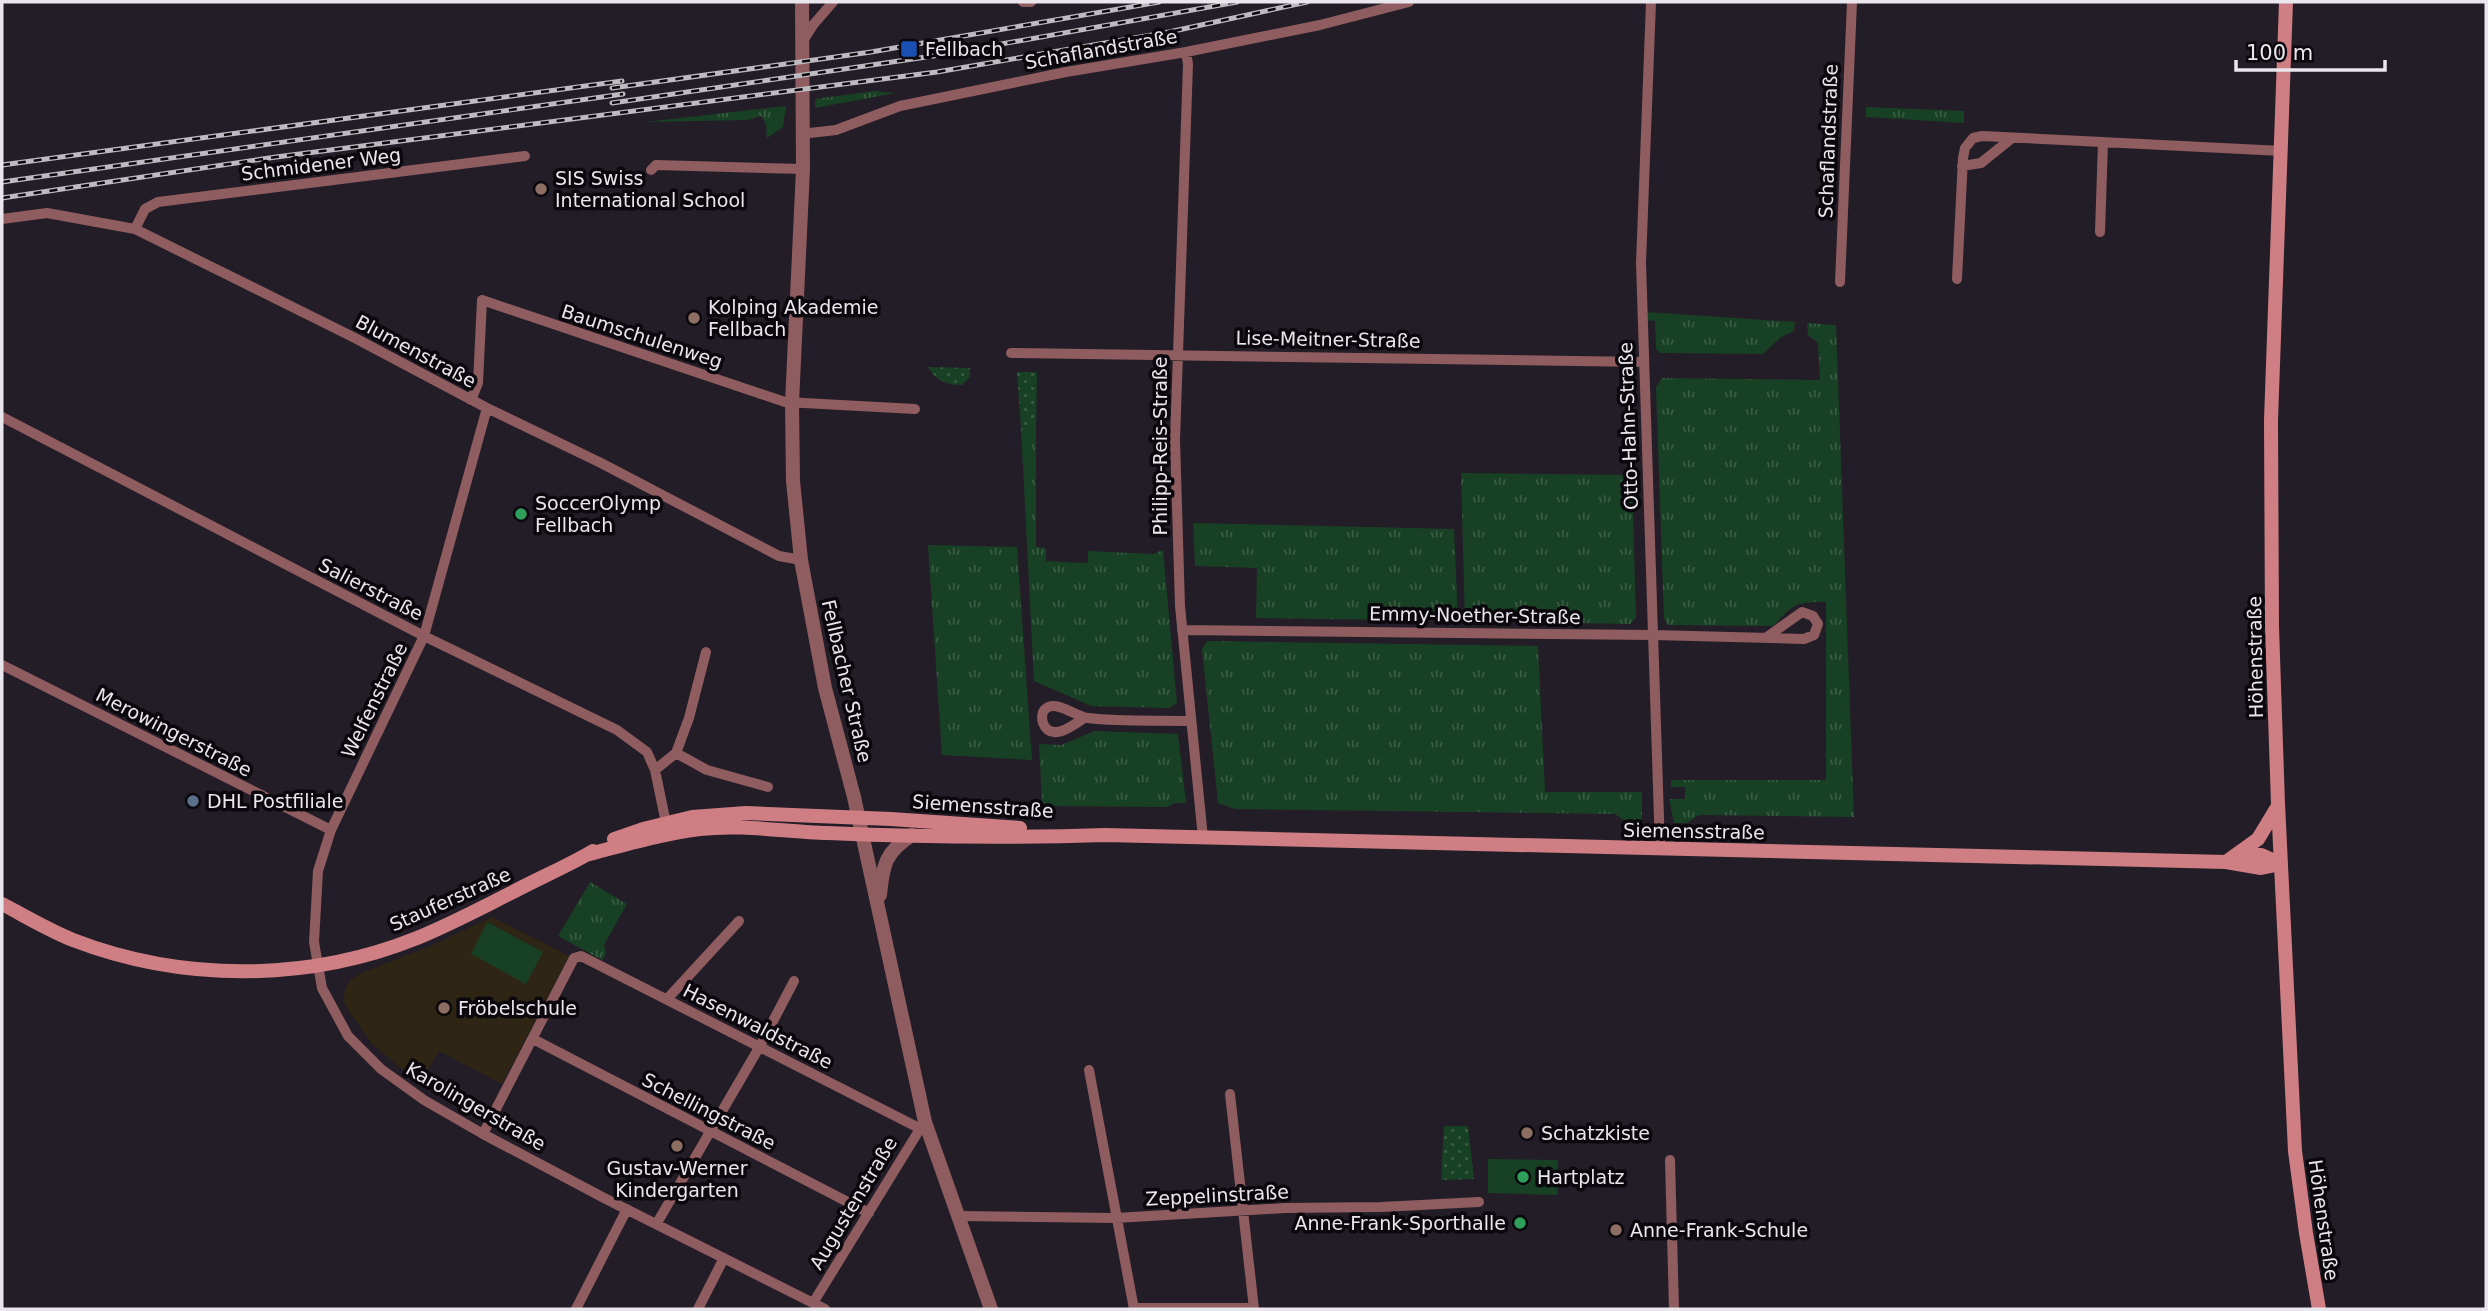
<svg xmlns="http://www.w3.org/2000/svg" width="2488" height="1311" viewBox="0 0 2488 1311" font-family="'DejaVu Sans',sans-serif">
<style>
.education{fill:#2e2515}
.grass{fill:url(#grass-tufts)}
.park{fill:url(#park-dots)}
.pitch{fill:#184024}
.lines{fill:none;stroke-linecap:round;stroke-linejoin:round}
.minor{stroke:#8f5c5f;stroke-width:10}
.tertiary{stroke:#8f5c5f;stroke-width:14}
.secondary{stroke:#cf7e83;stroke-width:14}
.rail-casing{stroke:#bebac1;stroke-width:5}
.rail{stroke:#0b080d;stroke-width:2.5;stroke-dasharray:8;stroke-linecap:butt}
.transit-dot{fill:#1a4fb4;stroke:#0b080d;stroke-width:2.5}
.education-dot{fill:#8d6e63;stroke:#0b080d;stroke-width:2.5}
.leisure-dot{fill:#2e9e5b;stroke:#0b080d;stroke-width:2.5}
.service-dot{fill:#5c6f8a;stroke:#0b080d;stroke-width:2.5}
.labels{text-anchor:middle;stroke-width:7;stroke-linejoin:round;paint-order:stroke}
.poi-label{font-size:19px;fill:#eae6ed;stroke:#0b080d;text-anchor:start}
.street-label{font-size:19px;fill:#eae6ed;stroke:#0b080d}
</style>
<defs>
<pattern id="grass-tufts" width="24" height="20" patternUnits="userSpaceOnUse" patternTransform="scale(1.75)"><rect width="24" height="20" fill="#184024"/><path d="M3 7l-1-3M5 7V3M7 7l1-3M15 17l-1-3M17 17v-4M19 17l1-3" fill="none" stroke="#3a5c44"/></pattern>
<pattern id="park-dots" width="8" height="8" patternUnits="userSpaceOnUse" patternTransform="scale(1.75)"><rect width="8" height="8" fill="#184024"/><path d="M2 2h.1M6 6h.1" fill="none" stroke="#3a5c44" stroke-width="1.8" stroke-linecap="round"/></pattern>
</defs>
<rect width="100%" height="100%" fill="#231d27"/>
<path class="education" d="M492,917L569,956L502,1084L439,1051L420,1084L373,1045L352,1016L343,1000L345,990L350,980L359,974L433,945Z"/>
<path class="grass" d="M874,91L896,93L815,108V99Z
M786,106L783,127L767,138L766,124L761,116L748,120L646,122Z
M1866,107L1964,111V123L1866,117Z
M1645,312L1795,322L1794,331L1781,337L1763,354L1660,353L1656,349L1655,321L1645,320Z
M1807,323L1836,325L1854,817L1699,815L1687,823H1674L1669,799H1685V787H1671V780H1826V602C1794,602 1794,604 1773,626L1668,625L1664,619L1656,387L1662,378L1820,380L1818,343L1808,335Z
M1021,428H1036V547L1046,548V561L1088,563V551L1153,554L1163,550L1177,703L1169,708L1091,706L1034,681Z
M1461,473L1632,475L1636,618L1630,624L1465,621Z
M1193,523L1454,529L1458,621L1256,618L1257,568L1195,566Z
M928,545L1017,547L1032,760L942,755Z
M1207,641L1538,646L1545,792H1642V822H1627L1615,814L1235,809L1218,803L1202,649Z
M1095,731L1178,734L1186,803H1175L1167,807L1046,806L1042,803L1039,744L1061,745Z
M590,882L627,904L604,945L606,954L602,960L558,936Z"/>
<path class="park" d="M928,367L970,368V377L962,385C947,385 936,381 928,367Z
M1017,372H1037L1036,428H1021Z
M1444,1126H1468L1474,1179L1441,1180Z"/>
<path class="pitch" d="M487,922L543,952L526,984L471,954Z
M1488,1159L1558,1160V1195L1488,1193Z"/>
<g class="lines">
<path class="minor" d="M1023,2H1031
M1651,2L1641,263L1660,849
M803,41L813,25L833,2
M1186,52L1188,64L1175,440L1180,606L1203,838
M801,134L836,130L900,106L1066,72L1186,52L1320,25L1409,2
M1962,166L1981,163L2012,138
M651,170L656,165L803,169
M2,219L47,213L135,229L353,337L487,408L601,463L779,556L801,560
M135,229L145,209L158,202L525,156
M2100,232L2103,142
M1957,279L1963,158L1965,148L1973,138L1982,136L2282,151
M1840,282L1852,2
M1011,353L1644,362
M471,400L478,383L482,300L785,402L915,409
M487,408L424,636L331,830L318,871L314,942L322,988L348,1036L381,1069L424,1100L483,1134L606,1199L825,1309
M2,417L424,636L617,730L647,752L655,770L667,828
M1182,630L1653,635L1804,639L1814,635L1818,624L1813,616L1802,612L1767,637
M2,665L331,830
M1084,718C1074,725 1051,743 1043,723C1042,720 1042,715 1043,712C1052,696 1076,717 1088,718C1122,722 1157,720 1191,721
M676,753L707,770L768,787
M655,770L676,753L689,718L706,652
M668,998L739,921
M533,1039L869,1213
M1089,1070L1134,1309
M1230,1094L1254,1309
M483,1134L574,958L581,956L919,1128
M1670,1160L1674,1309
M957,1216L1116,1218L1285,1208L1381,1207L1479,1202
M657,1223L760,1046L794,981
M813,1303L923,1124
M1134,1308H1253
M576,1309L627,1209
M698,1309L724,1258"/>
<path class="tertiary" d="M802,2L803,169L792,403L793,481L801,560L825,688L854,797L925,1122L991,1309
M880,895C883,865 885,852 912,835"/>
<path class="secondary" d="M2286,2L2271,420L2272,627L2278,804L2295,1151L2306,1233L2319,1309
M614,839L643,829L692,817L746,813L891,819L1020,828
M2238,854L2261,855L2281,864
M586,855C624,845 661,834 700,829C743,824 785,832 828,833C920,837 1013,838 1105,835L2226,862L2261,868L2281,864
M2226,862L2258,839L2278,806
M2,904C25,916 48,930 73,940C182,982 308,982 417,938C449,925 481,908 513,892C539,878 568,866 593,851"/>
<g class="rail-casing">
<path id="rail" d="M612,88L871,52L1159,2
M612,103L940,55L1237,2
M2,165L622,81
M2,182L623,94
M2,198L276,157L937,72L1169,32L1307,2"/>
</g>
<use href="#rail" class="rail"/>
</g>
<rect class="transit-dot" x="900" y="40" width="18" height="18" rx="3.5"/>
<g class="education-dot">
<circle cx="541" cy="189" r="7"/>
<circle cx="694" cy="318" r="7"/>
<circle cx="444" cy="1008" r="7"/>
<circle cx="1527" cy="1133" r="7"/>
<circle cx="677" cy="1146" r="7"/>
<circle cx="1616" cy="1230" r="7"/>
</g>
<g class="leisure-dot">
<circle cx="521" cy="514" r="7"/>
<circle cx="1523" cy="1177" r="7"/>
<circle cx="1520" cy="1223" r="7"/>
</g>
<circle class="service-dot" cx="193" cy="801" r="7"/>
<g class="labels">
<g class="poi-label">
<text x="925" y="56">Fellbach</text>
<text x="555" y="185">SIS Swiss<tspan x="555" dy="22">International School</tspan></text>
<text x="708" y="314">Kolping Akademie<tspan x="708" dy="22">Fellbach</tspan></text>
<text x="535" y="510">SoccerOlymp<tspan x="535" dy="22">Fellbach</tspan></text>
<text x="207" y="808">DHL Postfiliale</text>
<text x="458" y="1015">Fröbelschule</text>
<text x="1541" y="1140">Schatzkiste</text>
<text x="677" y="1175" text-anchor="middle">Gustav-Werner<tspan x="677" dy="22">Kindergarten</tspan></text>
<text x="1537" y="1184">Hartplatz</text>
<text x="1506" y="1230" text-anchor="end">Anne-Frank-Sporthalle</text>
<text x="1630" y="1237">Anne-Frank-Schule</text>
</g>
<g class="street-label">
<text transform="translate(1101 49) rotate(-10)" y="7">Schaflandstraße</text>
<text transform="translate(1828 141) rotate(-88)" y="7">Schaflandstraße</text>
<text transform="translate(321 164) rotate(-7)" y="7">Schmidener Weg</text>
<text transform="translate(642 336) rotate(18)" y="7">Baumschulenweg</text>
<text transform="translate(1328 339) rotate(1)" y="7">Lise-Meitner-Straße</text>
<text transform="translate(416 351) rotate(28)" y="7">Blumenstraße</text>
<text transform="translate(1628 426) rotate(-92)" y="7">Otto-Hahn-Straße</text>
<text transform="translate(1160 446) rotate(-90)" y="7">Philipp-Reis-Straße</text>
<text transform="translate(371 589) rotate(27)" y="7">Salierstraße</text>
<text transform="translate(1475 615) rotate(1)" y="7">Emmy-Noether-Straße</text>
<text transform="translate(2255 657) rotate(-91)" y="7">Höhenstraße</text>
<text transform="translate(847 681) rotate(77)" y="7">Fellbacher Straße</text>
<text transform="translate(374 700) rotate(-64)" y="7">Welfenstraße</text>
<text transform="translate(174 732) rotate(27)" y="7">Merowingerstraße</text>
<text transform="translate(983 806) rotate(4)" y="7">Siemensstraße</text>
<text transform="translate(1694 831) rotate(1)" y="7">Siemensstraße</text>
<text transform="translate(450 899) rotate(-24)" y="7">Stauferstraße</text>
<text transform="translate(758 1026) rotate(27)" y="7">Hasenwaldstraße</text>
<text transform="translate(476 1106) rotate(30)" y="7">Karolingerstraße</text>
<text transform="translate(709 1111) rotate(27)" y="7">Schellingstraße</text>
<text transform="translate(1217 1195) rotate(-3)" y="7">Zeppelinstraße</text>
<text transform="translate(853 1203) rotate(-59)" y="7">Augustenstraße</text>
<text transform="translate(2324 1220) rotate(82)" y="7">Höhenstraße</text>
</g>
</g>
<rect width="2488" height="1311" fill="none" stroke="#eae6ed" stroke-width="7"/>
<path d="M2236 60v10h149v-10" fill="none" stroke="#eae6ed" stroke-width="3.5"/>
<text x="2246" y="60" font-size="21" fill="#eae6ed" stroke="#0b080d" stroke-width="5" paint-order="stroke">100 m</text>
</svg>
